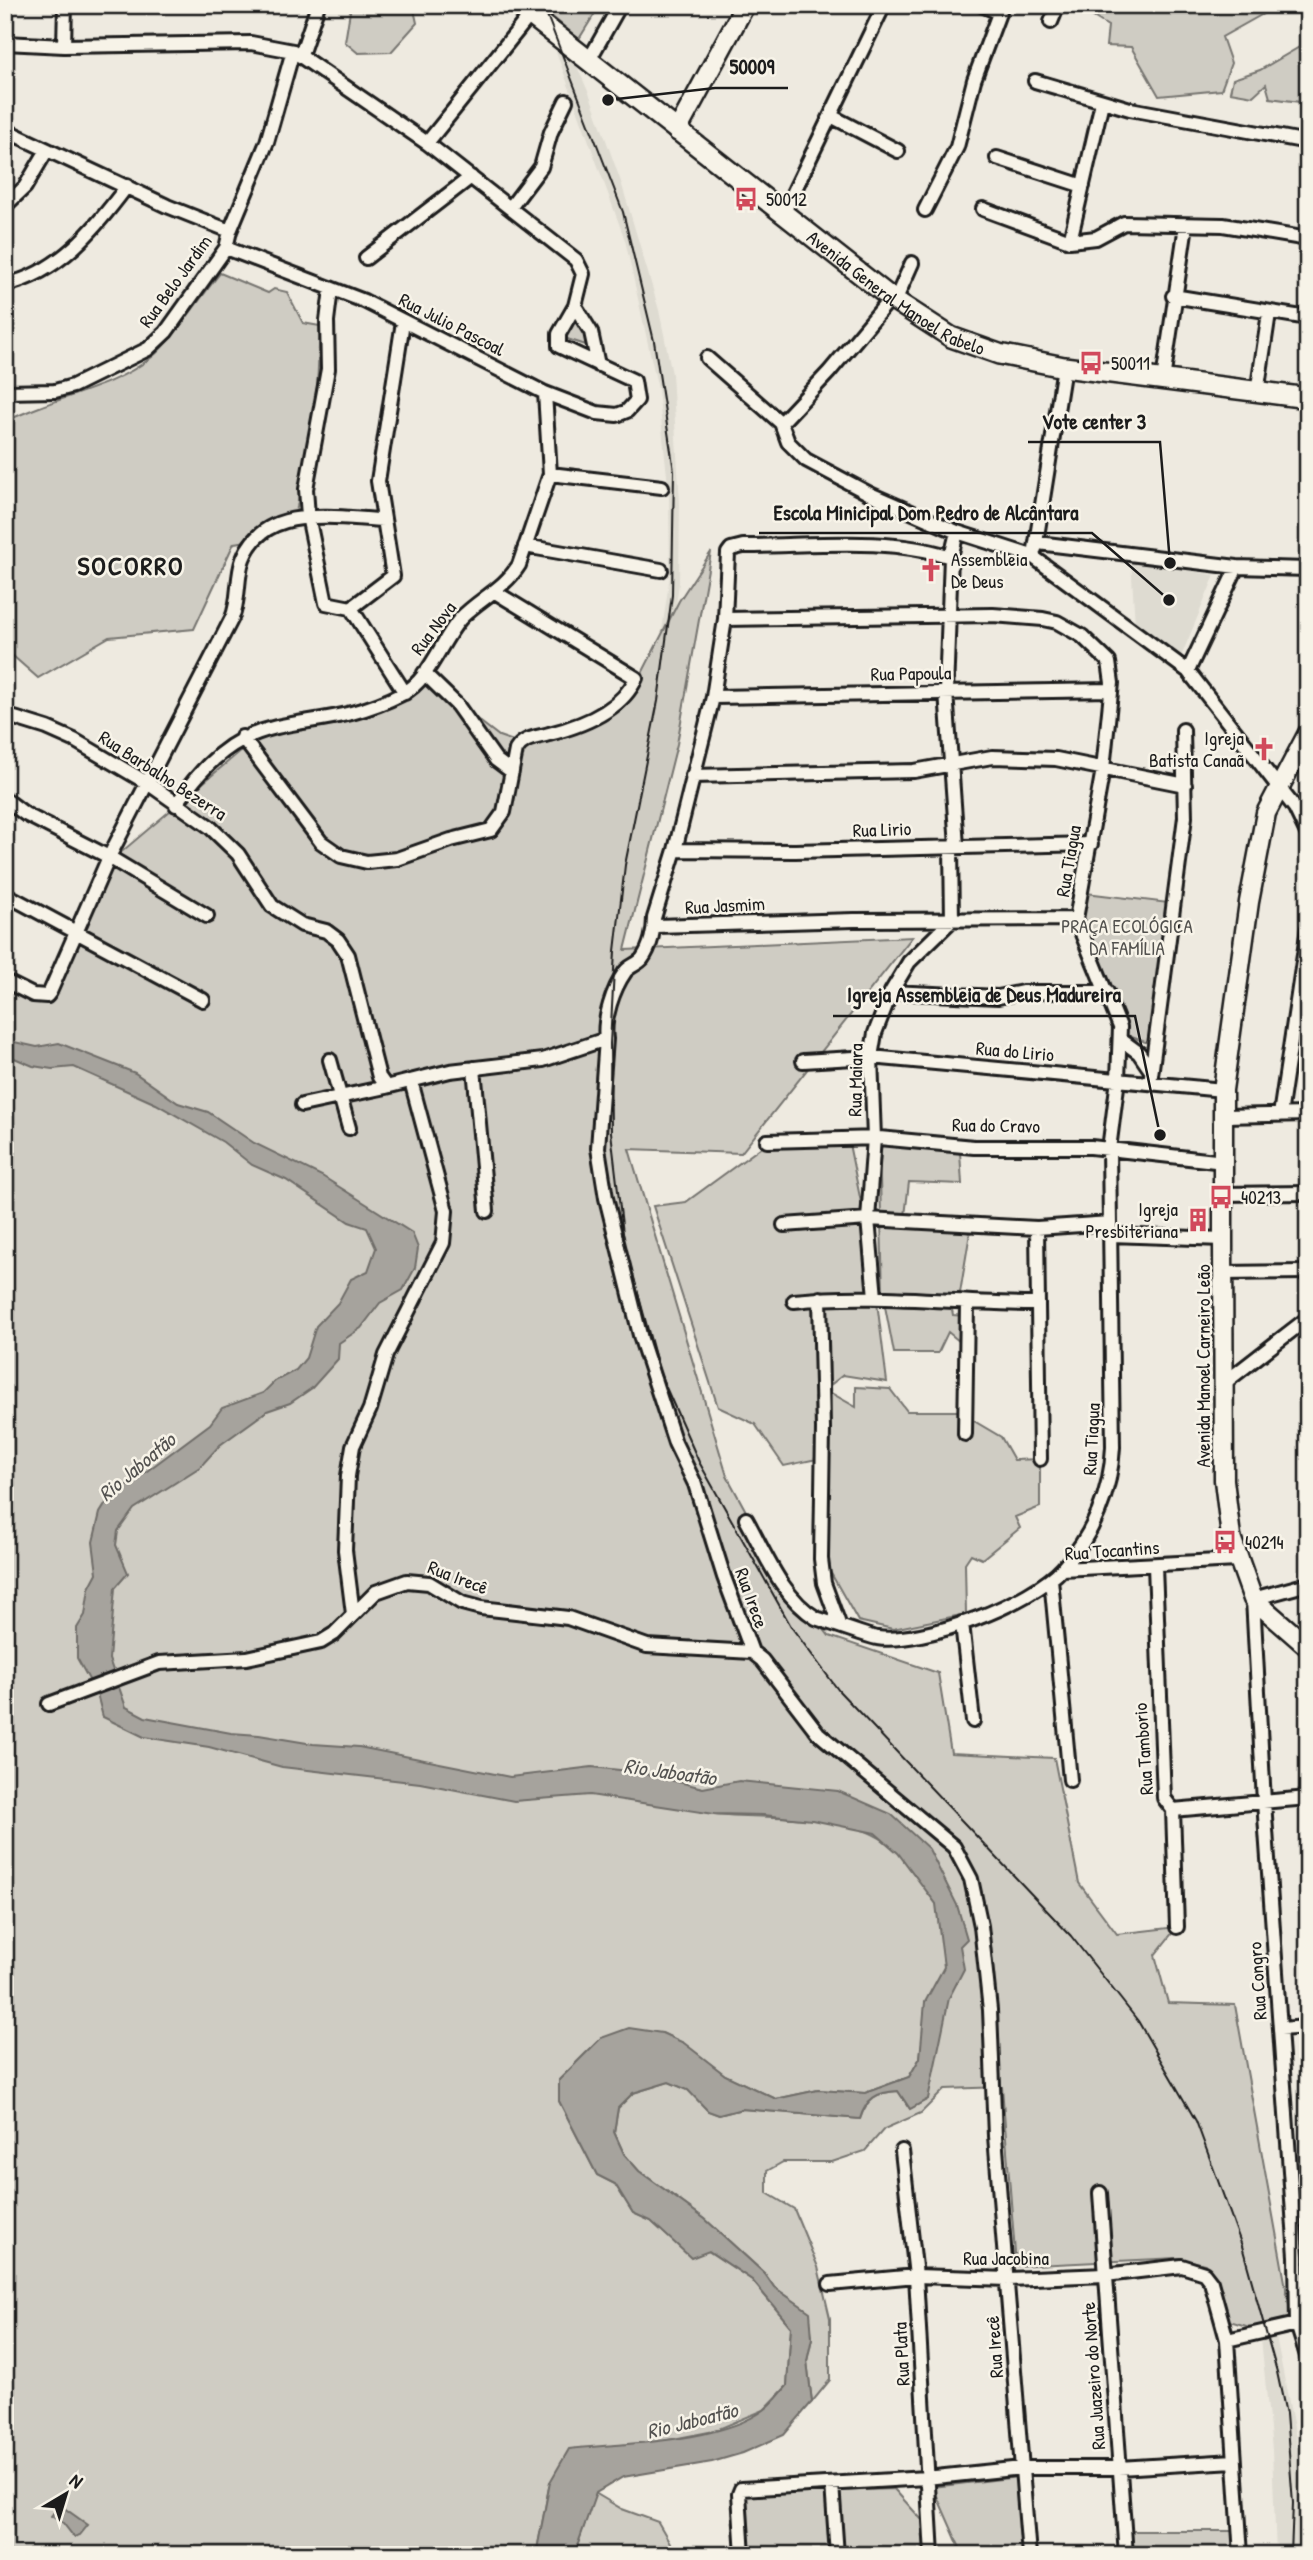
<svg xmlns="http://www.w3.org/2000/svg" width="1313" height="2560" viewBox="0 0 1313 2560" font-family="'Patrick Hand',sans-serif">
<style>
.built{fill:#dedbd1}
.green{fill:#cfccc3;stroke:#767470;stroke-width:2;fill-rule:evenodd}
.water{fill:#a6a39d;stroke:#6f6d69;stroke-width:2}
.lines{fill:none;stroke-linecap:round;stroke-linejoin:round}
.street-casing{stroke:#1c1c1c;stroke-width:18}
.secondary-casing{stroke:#1c1c1c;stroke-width:23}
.primary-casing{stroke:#1c1c1c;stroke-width:24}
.street{stroke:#f7f3e8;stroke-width:12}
.secondary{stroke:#f7f3e8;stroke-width:18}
.primary{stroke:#f7f3e8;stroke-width:19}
.tram{stroke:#1c1c1c;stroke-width:2}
.labels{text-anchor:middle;stroke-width:5;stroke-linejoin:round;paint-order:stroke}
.poi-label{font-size:19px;fill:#1c1c1c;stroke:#f7f3e8;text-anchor:start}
.street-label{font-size:19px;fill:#1c1c1c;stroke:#f7f3e8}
.park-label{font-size:19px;fill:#52514e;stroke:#f7f3e8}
.water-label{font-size:21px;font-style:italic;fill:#535250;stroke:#f7f3e8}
.district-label{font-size:26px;font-weight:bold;letter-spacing:2px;fill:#1c1c1c;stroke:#f7f3e8}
.leader{fill:none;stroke:#1c1c1c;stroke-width:2.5}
.callout-dot{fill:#1c1c1c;stroke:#f7f3e8;stroke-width:2.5}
.callout-label{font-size:21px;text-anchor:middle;font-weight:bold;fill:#1c1c1c;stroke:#f7f3e8;stroke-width:5;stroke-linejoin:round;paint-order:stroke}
</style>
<rect width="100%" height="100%" fill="#eeeae0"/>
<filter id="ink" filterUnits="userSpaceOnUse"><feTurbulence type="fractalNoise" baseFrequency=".0143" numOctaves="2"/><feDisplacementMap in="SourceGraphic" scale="14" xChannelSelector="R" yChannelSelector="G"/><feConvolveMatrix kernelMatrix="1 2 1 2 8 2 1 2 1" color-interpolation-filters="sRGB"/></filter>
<g filter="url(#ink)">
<path class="built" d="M539,5H550L591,98L621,182L659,310L672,374L680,503L679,583L658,742L633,877L620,990L617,1084L619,1162L656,1326L704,1454L758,1554L793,1612L861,1694L1074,1925L1136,2005L1170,2062L1208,2135L1249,2230L1269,2301L1296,2438L1303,2555H1276L1272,2450L1260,2328L1201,2175L1157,2092L1092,1988L1037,1918L839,1714L767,1617L741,1571L677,1432L653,1361L636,1302L614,1195L606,1116L607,966L617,878L659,651L670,575L669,495L658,389L625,240Z
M1131,561L1215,575L1180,659L1135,625Z"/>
<path class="green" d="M351,5H413L417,23L391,52L358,53L345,42Z
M538,5H600L579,39Z
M1089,5H1279L1222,37L1231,63L1221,90L1159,96L1131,47L1106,46L1108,26L1090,15Z
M1308,42V103L1270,98L1266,84L1253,96L1230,92L1233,79L1260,70Z
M220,273L268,293L274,289L287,292L303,323L320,326L317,388L296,513L275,517L248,541L234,543L194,629L109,637L38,678L5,649V422C52,397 109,391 152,357C172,341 202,295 220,273Z
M573,314L589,342L586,345L564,338Z
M711,552L677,744L625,950L912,937L741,1153L629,1149L727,1476L775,1565L829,1636L938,1673L951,1753L1054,1758L1079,1883L1117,1934L1177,1927L1155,1955L1168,2003L1235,2005L1292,2321L1253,2328L1226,2320L1205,2264L1178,2258L1016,2266L1002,2087L945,2089L921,2113L884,2129L865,2151L832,2162H783L767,2171V2193L794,2209L818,2267L830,2318V2380L812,2402L807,2361L812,2338L809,2312L774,2287L765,2274L705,2219L639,2171L624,2154L614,2132L618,2108L633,2093L669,2082L688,2090L708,2111L719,2115L742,2109L860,2119C867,2098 877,2092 898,2091L910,2109L928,2099L922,2042L920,2058L909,2077L865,2093L818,2090L776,2099L725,2075L683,2043L662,2033L601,2038L559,2080V2101L597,2175L615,2184L633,2213L651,2221L669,2237L708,2251L752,2280L791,2327L787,2386L764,2410L714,2431L663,2441L550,2482L536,2555H5V979L49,1002L119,854L256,738L429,682L499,736L525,745L631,695L679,601ZM886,1812L891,1846C849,1810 767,1820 714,1814Z
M1086,893L1169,903L1148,1043L1126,1035L1083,924Z
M879,1138L960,1152L962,1184L909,1182L905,1216L970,1233L960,1293H949L953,1315L966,1316L960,1342L948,1332L938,1353H894L883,1296Z
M848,1139L870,1246L887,1382L843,1375L814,1398L817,1459L784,1466L755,1424L718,1407L653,1206L686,1202L763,1146Z
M856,1387L890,1389L907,1411H957L1001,1437L1014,1460L1040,1459V1507L1015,1517L1020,1528L982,1559L971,1554L965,1563L966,1614L893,1629L858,1621L828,1568L831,1393L856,1407Z
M1018,2477L1023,2555H963L933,2487Z
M894,2489L922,2520L927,2555H745L739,2494Z
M595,2493L622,2509L658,2522L677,2555H574Z
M1132,2531H1234L1233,2555H1133Z"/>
<path class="water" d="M5,1040L37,1047L59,1043L135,1073L178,1103L208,1112L254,1143L322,1176L412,1233L418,1248L415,1268L403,1290L380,1303L361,1328L339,1343L338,1359L312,1388L290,1403L267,1411L220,1445L200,1467L134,1509L118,1531L116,1545L128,1573L115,1588L109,1659L126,1707L145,1717L231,1733L259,1735L313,1744L359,1747L510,1777L592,1767L638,1772L703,1788L739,1781L838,1791L891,1814L929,1849L957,1905L967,1939L960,1946L964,1969L949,1998L928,2099L910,2109L898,2091C877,2092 866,2098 860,2119L742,2109L719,2115L708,2111L688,2090L669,2082L633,2093L618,2108L614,2132L624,2154L639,2171L705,2219L765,2274L774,2287L810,2312L812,2338L807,2361L812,2402L784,2435L743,2453L712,2462L623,2477L596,2493L574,2555H536L550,2482L569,2449C624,2443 719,2443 764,2410C773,2404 780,2394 787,2386L791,2327L752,2280L709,2251L691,2258L651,2221L633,2213L615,2184L597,2175L559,2101V2080L601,2038L629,2028L662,2033L684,2043L725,2075L776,2099L818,2090L865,2093L909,2077L920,2058L925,2002L944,1967L936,1904L898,1853L875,1833L812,1820L763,1815L714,1814L590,1795L514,1801L420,1783L282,1767L209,1747L144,1737L103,1717L97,1694L77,1658V1628L85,1615L89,1588L97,1573L93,1542L100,1513L108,1500L210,1424L222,1408L263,1393L275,1381L296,1370L306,1358L316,1326L338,1303L351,1279L368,1271L376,1248L367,1228L349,1222L286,1180L252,1165L223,1142L156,1104L74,1067L52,1069L33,1066L5,1054Z
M60,2505L88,2525L80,2535L74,2537L63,2523L51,2516Z"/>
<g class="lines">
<g class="street-casing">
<path id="street" d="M982,5L998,12
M1051,22L1058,5
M5,43L64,46L251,43L293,51L427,143L576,260L583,274L575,306
M64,46L65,5
M301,55L318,5
M589,60L620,5
M1035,81L1130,109L1308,142
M831,116L898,151
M5,130L167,206L230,231
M427,143L530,15
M997,158L1083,186
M5,206L25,187L47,150
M510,208L541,167L551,132L566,101
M983,209L1070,241L1096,238L1124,223L1223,225L1308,239
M925,210L957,147L974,80L1002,5
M783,214L884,5
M1070,241L1102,102
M226,248L364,301L545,393L597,413L617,415L627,411L637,400L634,381L559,346V334L575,306L591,332L598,365
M366,258L471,177
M5,285C59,273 95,229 127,186
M331,289L327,321L328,369L306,489L308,516L326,603L351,608L405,693
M1173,296L1308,318
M895,301L912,263
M707,358L781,423
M1163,380L1186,225
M5,392L55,391L73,386L148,349L166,332L226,248L230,231L267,142L293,51
M1257,393L1269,313
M781,423L788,442L806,460L870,494L957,532L1032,556L1188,671L1295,808L1308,835
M781,423L829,372L891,298
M550,474L662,487
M957,532L951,557L946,692L957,846
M1038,543L1237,567L1308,569
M525,546L661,570
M1035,549L1064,367
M951,557C886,536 811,546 743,546L731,549L728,553L725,619L713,697L675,850L654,918C654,930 651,947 642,959C638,964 629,966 625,972C613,989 603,1019 606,1039L598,1148L606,1198L641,1339L675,1443L695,1484L724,1577L752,1652L762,1660L818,1733L954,1847L971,1879L981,1926L990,2010L995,2136L1029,2555
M351,608L393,576L378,481L403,322
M725,619L993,615L1043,619L1057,622L1082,636L1109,662L1112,683L1103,769L1076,919L1120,1027L1118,1079L1109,1149L1113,1447C1111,1492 1093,1535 1063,1568C1032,1603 923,1645 877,1638C873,1638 819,1619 816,1618C782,1598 764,1551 746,1519
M1188,671L1237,567
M424,673L457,705L496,760L512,772
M713,697L1111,690
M5,715L47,728L74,740L149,784L210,827L238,854L272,906L302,925L326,931L338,940L348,955L379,1077L386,1087L450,1071L543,1060L606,1039
M242,737L321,842L341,856L367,862L397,859L451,840L491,830L504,812L516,750C524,737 536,738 549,734C581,726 622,710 636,678L495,592
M692,776L914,771L992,757L1056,759L1185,785
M5,799L25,814L109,857L207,916
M176,805C249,694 305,743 402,694C429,681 441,641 460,619C479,599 504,589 519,565L550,474L545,393
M675,850L795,851L1091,844
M5,894L203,1000
M656,926L854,920L1076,919
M5,981L33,995L47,996L50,992L109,857L232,618C240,599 236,578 243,559C264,503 337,518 383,520
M891,992L998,997L1023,992H1107
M1120,1039L1139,1053L1150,1069
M330,1060L349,1128
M803,1061L871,1057L1223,1090
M474,1068L487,1211
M1150,1083L1185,817L1183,730
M302,1105L386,1087
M1280,1115L1308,928
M1224,1116L1308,1114
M767,1141L879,1138L974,1147H1091L1224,1162
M1223,1194L1308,1193
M784,1225L868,1219L1037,1228L1110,1223
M1037,1228L1040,1459
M1111,1235L1223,1239
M1223,1273L1305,1272
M875,1297L868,1219L874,1138L871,1057L875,1033L891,992L909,962L952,920L951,847
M820,1298L823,1429L821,1559L824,1583L839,1624
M794,1301C875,1292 957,1304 1038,1304
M1223,1384L1308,1318
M965,1434L967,1304
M1155,1566L1164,1798L1173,1810L1177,1927
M1062,1569L1237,1560
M1051,1579L1070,1780
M1308,1584L1253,1599L1264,1802L1296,2256L1297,2324L1308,2359
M353,1614L345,1550L348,1476L353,1446L370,1409L386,1355L443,1243L446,1211L411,1081
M962,1623L973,1721
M49,1704L159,1663L247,1658L321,1642L334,1634L376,1592L407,1581L429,1583L462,1603L481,1608L568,1618L647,1646L752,1652
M1173,1810L1308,1798
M1280,2029L1308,2027
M902,2151L916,2276L932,2555
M1100,2193L1126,2555
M830,2284L916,2276L1009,2279L1105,2275L1182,2266L1204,2273L1211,2282L1227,2340L1241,2555
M1227,2340L1297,2324
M832,2484L837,2555
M743,2555L739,2494L741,2489L926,2478L1022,2468H1119L1234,2461"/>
</g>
<g class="secondary-casing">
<path id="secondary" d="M677,131L745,5
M1308,733L1266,813L1249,902L1223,1090V1239L1224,1480L1231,1537L1253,1599L1308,1647"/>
</g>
<g class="primary-casing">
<g id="primary">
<path id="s1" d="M518,5L891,298L951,337L999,354L1064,367L1308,398"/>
</g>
</g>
<use href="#street" class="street"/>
<use href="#secondary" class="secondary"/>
<use href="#primary" class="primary"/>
<path class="tram" d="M543,5L623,212L654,341L674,471L672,595L658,701L625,865L615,951L610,1044L611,1132L624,1242L660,1374L699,1462L792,1628L839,1691L1071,1936L1138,2021L1196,2121L1242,2246L1277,2372L1286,2414L1293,2503L1291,2555"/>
</g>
</g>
<defs>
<g id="bus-bare" transform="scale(1.89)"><path d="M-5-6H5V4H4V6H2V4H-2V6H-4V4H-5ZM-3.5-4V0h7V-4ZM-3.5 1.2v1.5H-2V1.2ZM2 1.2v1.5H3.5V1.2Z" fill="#d1495b" stroke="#f7f3e8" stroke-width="2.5" paint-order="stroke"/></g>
<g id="church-bare" transform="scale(1.89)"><path d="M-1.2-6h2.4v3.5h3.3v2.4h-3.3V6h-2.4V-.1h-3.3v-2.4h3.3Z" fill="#d1495b" stroke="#f7f3e8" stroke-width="2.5" paint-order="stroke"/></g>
<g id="building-bare" transform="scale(1.89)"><path d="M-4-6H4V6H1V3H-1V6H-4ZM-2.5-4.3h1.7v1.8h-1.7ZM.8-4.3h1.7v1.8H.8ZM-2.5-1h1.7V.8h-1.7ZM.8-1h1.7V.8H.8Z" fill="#d1495b" stroke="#f7f3e8" stroke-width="2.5" paint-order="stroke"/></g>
</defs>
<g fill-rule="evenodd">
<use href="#bus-bare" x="746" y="199"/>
<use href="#bus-bare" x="1091" y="363"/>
<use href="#church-bare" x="931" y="570"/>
<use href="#church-bare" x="1264" y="749"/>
<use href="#bus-bare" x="1221" y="1197"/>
<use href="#building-bare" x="1198" y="1220"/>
<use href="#bus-bare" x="1225" y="1542"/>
</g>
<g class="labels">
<g class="poi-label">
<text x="766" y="206">50012</text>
<text x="1111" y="370">50011</text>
<text x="951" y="566">Assembleia<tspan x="951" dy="22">De Deus</tspan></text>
<text x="1244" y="745" text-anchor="end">Igreja<tspan x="1244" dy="22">Batista Canaã</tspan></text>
<text x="1241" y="1204">40213</text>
<text x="1178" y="1216" text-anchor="end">Igreja<tspan x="1178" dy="22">Presbiteriana</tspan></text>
<text x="1245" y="1549">40214</text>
</g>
<g class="street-label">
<text transform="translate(175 281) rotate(-54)" y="7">Rua Belo Jardim</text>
<text dy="7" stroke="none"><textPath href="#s1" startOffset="476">Avenida General Manoel Rabelo</textPath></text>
<text transform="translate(452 324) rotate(27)" y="7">Rua Julio Pascoal</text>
<text transform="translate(433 628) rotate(-53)" y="7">Rua Nova</text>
<text transform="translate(911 673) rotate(-1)" y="7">Rua Papoula</text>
<text transform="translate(163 775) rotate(33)" y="7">Rua Barbalho Bezerra</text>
<text transform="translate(882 829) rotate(-2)" y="7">Rua Lirio</text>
<text transform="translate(1068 861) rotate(-80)" y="7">Rua Tiagua</text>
<text transform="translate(725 905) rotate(-3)" y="7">Rua Jasmim</text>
<text transform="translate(1015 1051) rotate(5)" y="7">Rua do Lirio</text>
<text transform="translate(855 1080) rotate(-89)" y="7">Rua Maiara</text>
<text transform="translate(996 1125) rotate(1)" y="7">Rua do Cravo</text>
<text transform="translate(1203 1366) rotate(-90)" y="7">Avenida Manoel Carneiro Leão</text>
<text transform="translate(1091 1439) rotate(-87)" y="7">Rua Tiagua</text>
<text transform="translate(1112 1550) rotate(-4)" y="7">Rua Tocantins</text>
<text transform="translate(458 1577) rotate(21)" y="7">Rua Irecê</text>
<text transform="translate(752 1598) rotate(70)" y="7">Rua Irece</text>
<text transform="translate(1143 1749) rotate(-94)" y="7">Rua Tamborio</text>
<text transform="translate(1257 1981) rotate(-94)" y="7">Rua Congro</text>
<text x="1006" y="2265">Rua Jacobina</text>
<text transform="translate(994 2347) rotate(-94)" y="7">Rua Irecê</text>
<text transform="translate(901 2354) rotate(-93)" y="7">Rua Plata</text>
<text transform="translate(1093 2376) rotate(-94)" y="7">Rua Juazeiro do Norte</text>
</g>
<g class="park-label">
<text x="1127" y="933">PRAÇA ECOLÓGICA<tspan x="1127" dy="22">DA FAMÍLIA</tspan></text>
</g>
<g class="water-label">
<text transform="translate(137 1467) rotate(-40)" y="7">Rio Jaboatão</text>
<text transform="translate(670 1772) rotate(8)" y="7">Rio Jaboatão</text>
<text transform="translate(692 2421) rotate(-14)" y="7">Rio Jaboatão</text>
</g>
<g class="district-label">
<text x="131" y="575">SOCORRO</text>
</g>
</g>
<path class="leader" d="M608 100L715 88H788M1170 563L1160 442H1028M1169 600L1092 533H759M1160 1135L1135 1016H833"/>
<g class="callout-dot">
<circle cx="608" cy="100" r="7"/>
<circle cx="1170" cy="563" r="7"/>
<circle cx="1169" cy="600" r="7"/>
<circle cx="1160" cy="1135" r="7"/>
</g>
<g class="callout-label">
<text x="752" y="74">50009</text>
<text x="1094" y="429">Vote center 3</text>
<text x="926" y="520">Escola Minicipal Dom Pedro de Alcântara</text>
<text x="984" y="1002">Igreja Assembleia de Deus Madureira</text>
</g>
<rect width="1313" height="2560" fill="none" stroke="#f7f3e8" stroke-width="28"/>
<rect x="14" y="14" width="1285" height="2532" fill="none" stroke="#1c1c1c" stroke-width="2.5" filter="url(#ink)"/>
<g transform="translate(66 2494) rotate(38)" stroke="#f7f3e8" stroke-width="5" paint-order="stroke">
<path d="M0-5L12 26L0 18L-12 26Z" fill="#1c1c1c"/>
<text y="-10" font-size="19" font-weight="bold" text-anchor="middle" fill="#1c1c1c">N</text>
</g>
</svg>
